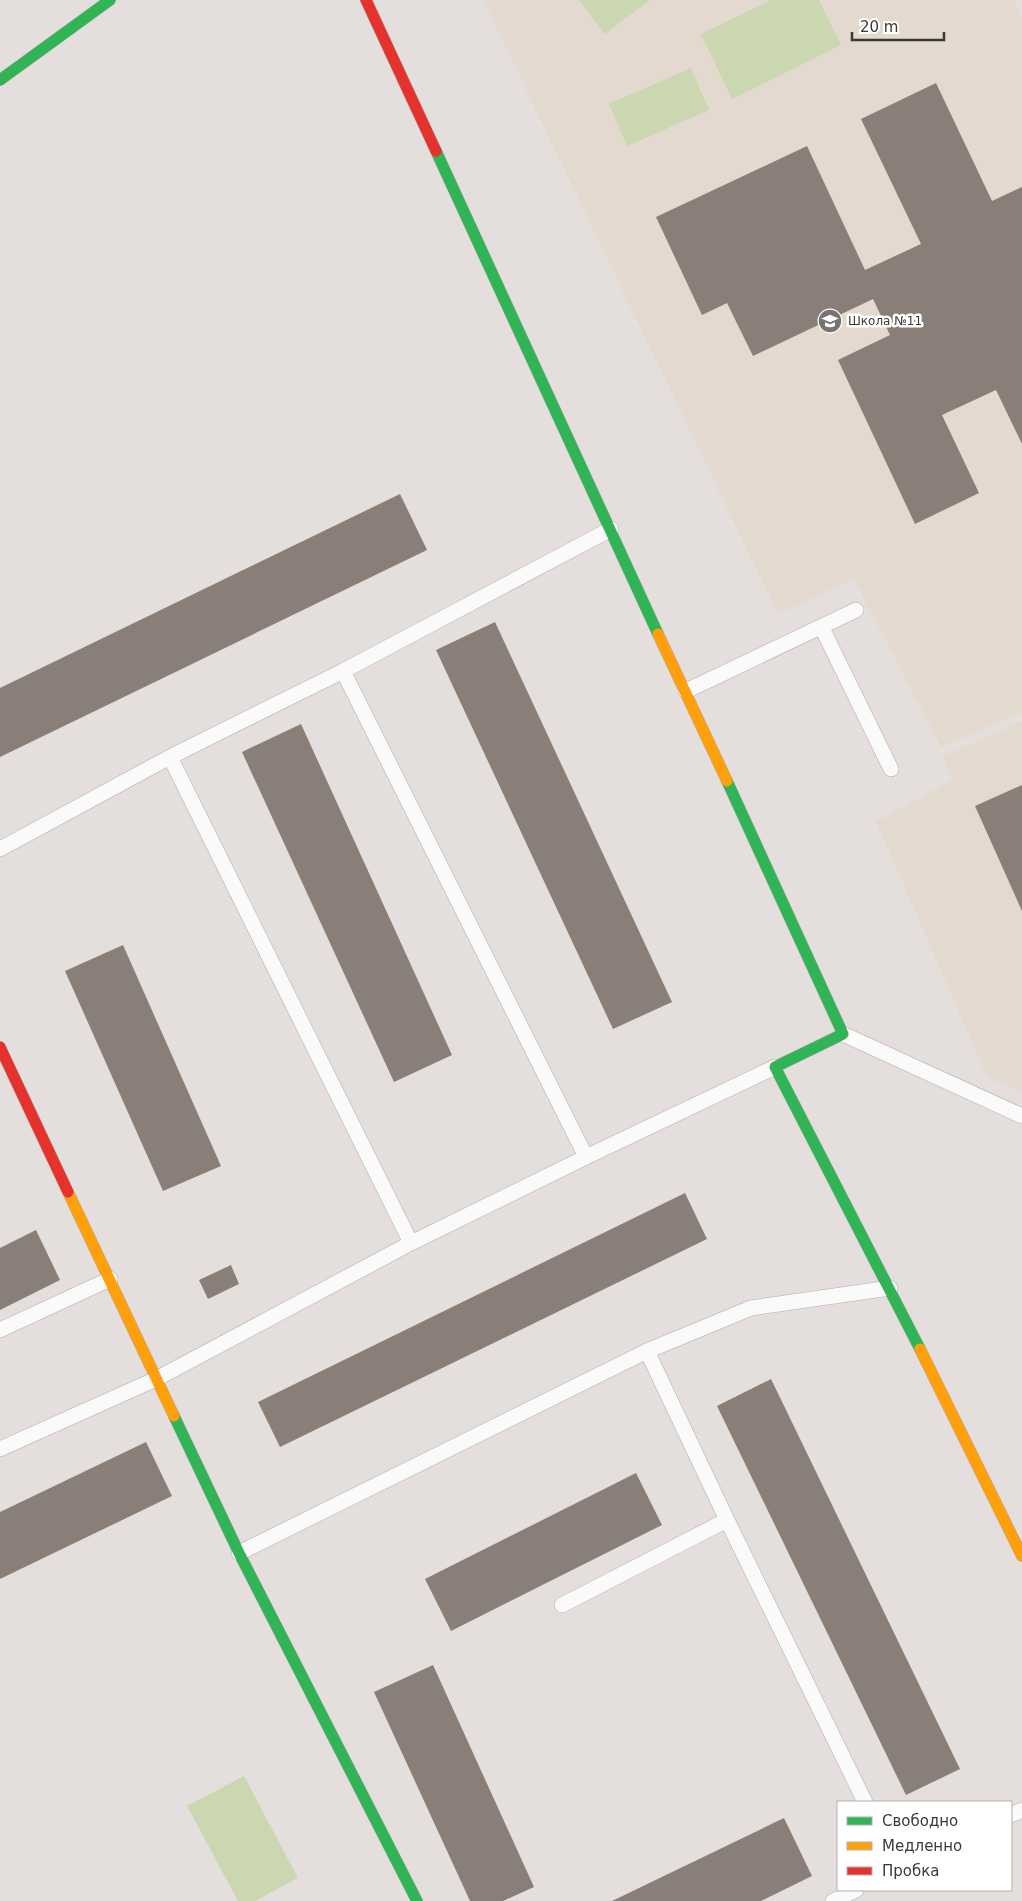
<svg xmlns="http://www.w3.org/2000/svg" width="1022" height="1901" viewBox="0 0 1022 1901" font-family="'DejaVu Sans',sans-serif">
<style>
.education{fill:#e3d9ce}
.green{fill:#cad7b0}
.building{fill:#897e78}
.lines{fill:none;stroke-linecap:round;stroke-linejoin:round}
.lane-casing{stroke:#afabaa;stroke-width:16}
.fast-casing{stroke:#afabaa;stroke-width:12}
.slow-casing{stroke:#afabaa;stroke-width:12}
.jam-casing{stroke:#afabaa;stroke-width:12}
.lane{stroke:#fbfafa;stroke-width:15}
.fast{stroke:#30b455;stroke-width:11}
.slow{stroke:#ff9f0a;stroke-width:11}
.jam{stroke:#e5322d;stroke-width:11}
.labels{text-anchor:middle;stroke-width:5;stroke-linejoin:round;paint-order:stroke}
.poi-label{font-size:12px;fill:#3c3937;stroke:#fff;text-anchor:start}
</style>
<rect width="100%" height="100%" fill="#e4dfdd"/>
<path class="education" d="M483,0H1015L1022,17V712L941,747L854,579L778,614Z
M1022,721V1092L987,1077L876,821L953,780L942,757Z"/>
<path class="green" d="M579,0H650L605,34Z
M771,0H819L841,45L732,99L701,34Z
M691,68L709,110L627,146L609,104Z
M244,1776L298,1878L255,1901H238L187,1806Z"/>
<path class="building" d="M936,83L992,201L1022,187V444L996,390L942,415L979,493L915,524L838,360L890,335L873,299L753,356L727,303L702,315L656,217L807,146L865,270L921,244L861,119Z
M400,494L427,550L0,757V688Z
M495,622L672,1002L613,1029L436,650Z
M301,724L452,1055L394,1082L242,752Z
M1022,785V911L975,806Z
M123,945L221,1166L163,1191L65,971Z
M685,1193L707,1239L280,1447L258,1402Z
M36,1230L60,1280L0,1310V1248Z
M231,1265L239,1284L208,1299L199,1280Z
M771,1379L960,1769L906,1795L717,1406Z
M146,1442L172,1496L0,1579V1512Z
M636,1473L662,1525L451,1631L425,1579Z
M433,1665L534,1887L503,1901H470L374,1692Z
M784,1818L812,1876L761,1901H612Z"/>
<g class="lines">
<g class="lane-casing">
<path id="lane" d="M822,628L891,769
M343,671L586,1157
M686,691L856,610
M170,757L411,1243
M0,849L170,757L343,671L611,529
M843,1034L1022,1116
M0,1330L110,1279
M0,1449L156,1379L411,1243L586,1157L775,1067
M727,1520L865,1802
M239,1553L647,1351L751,1308L890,1288
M562,1605L727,1520L647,1351
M1011,1815L1022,1810
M833,1901L856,1890"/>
</g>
<g class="fast-casing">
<path id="fast" d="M0,80L110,0
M436,151L658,634
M727,781L843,1034L775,1067L920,1349
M174,1416L239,1553L417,1901"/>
</g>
<g class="slow-casing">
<path id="slow" d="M658,634L727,781
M68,1192L174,1416
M920,1349L1022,1556"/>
</g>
<g class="jam-casing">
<path id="jam" d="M366,0L436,151
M0,1047L68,1192"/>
</g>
<use href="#lane" class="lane"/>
<use href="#fast" class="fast"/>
<use href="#slow" class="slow"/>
<use href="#jam" class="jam"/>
</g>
<defs>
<g id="school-disc" transform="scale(1.25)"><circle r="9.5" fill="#777371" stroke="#fff"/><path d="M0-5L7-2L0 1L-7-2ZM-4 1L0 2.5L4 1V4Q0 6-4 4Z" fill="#fff"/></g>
</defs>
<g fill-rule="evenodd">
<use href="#school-disc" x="830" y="321"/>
</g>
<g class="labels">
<g class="poi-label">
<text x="848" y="325">Школа №11</text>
</g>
</g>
<rect x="837" y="1801" width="175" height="90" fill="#ffffff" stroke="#b1b0af"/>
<rect x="847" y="1817" width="25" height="8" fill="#30b455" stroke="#b1b0af"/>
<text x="882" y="1826" font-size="15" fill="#3c3937">Свободно</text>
<rect x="847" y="1842" width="25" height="8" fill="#ff9f0a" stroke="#b1b0af"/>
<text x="882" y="1851" font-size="15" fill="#3c3937">Медленно</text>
<rect x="847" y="1867" width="25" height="8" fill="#e5322d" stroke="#b1b0af"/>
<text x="882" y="1876" font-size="15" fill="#3c3937">Пробка</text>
<path d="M852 32v8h92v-8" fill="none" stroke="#3c3937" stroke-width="2.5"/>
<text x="860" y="32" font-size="15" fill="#3c3937" stroke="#ffffff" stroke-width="4" paint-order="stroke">20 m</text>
</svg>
